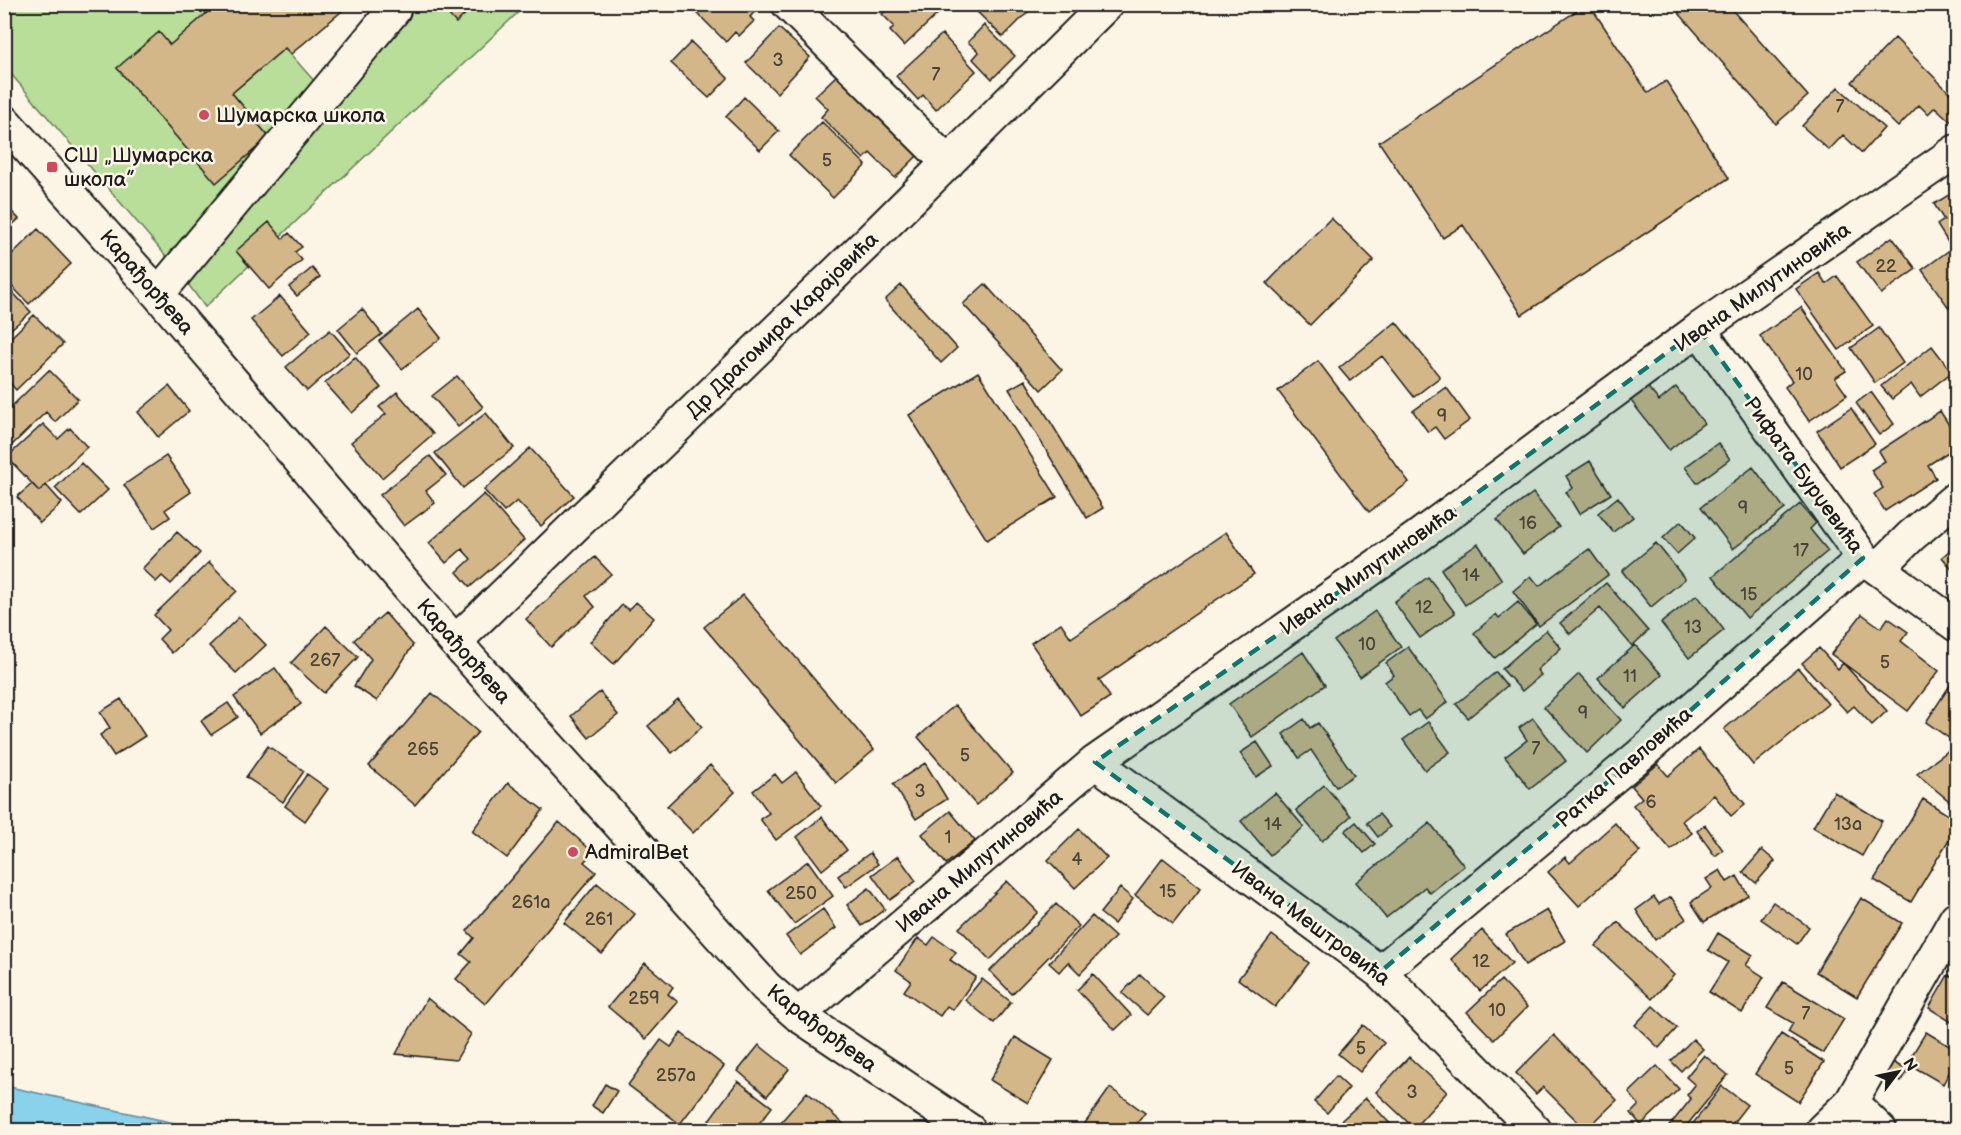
<svg xmlns="http://www.w3.org/2000/svg" width="1961" height="1135" viewBox="0 0 1961 1135" font-family="'Balsamiq Sans',sans-serif">
<style>
.green{fill:#b8de9a;stroke:#6a7d5b;stroke-width:1.5}
.water{fill:#8ad1eb;stroke:#5e8998;stroke-width:1.5}
.building{fill:#d4b789;stroke:#1c1c1c;stroke-width:1.5}
.lines{fill:none;stroke-linecap:round;stroke-linejoin:round}
.minor-casing{stroke:#1c1c1c;stroke-width:36}
.minor{stroke:#fcf5e5;stroke-width:32}
.marked{fill:#0f766e;fill-opacity:0.2;stroke:#0f766e;stroke-width:4.5;stroke-dasharray:12 8;stroke-linejoin:round}
.poi-dot{fill:#d1495b;stroke:#fcf5e5;stroke-width:2}
.labels{text-anchor:middle;stroke-width:5;stroke-linejoin:round;paint-order:stroke}
.number-label{font-size:18px;fill:#4a4337}
.poi-label{font-size:21px;fill:#1c1c1c;stroke:#fcf5e5;text-anchor:start}
.street-label{font-size:21px;fill:#1c1c1c;stroke:#fcf5e5}
</style>
<rect width="100%" height="100%" fill="#fcf5e5"/>
<filter id="ink" filterUnits="userSpaceOnUse"><feTurbulence type="fractalNoise" baseFrequency=".0167" numOctaves="2"/><feDisplacementMap in="SourceGraphic" scale="12" xChannelSelector="R" yChannelSelector="G"/><feConvolveMatrix kernelMatrix="1 2 1 2 8 2 1 2 1" color-interpolation-filters="sRGB"/></filter>
<g filter="url(#ink)">
<path class="green" d="M4,5H217L170,45L117,68L269,137L232,93L285,48L324,92L395,5H526L205,307L177,269L5,67Z"/>
<path class="water" d="M5,1086L170,1122L196,1130H5Z"/>
<path class="building" d="M217,4L348,6L291,54L285,48L232,93L269,137L216,183L117,68L159,32L170,45Z
M439,4H476L456,23Z
M703,4H752L757,9L750,17L754,21L739,36L735,32L726,42L696,12Z
M892,4H938L943,9L904,46L890,31L894,26L882,14Z
M973,4H1029L1032,8L1003,37L971,6Z
M1587,4H1589L1648,93L1666,81L1729,178L1522,315L1463,225L1443,238L1379,142Z
M1671,4H1727L1808,96L1776,124Z
M984,25L1015,56L992,79L973,59L979,52L968,42Z
M779,28L810,57L777,93L746,63Z
M942,34L976,71L936,110L923,95L918,100L896,76Z
M1895,38L1956,99V114L1950,121L1935,107L1928,114L1919,105L1898,127L1852,82Z
M691,42L728,78L709,98L671,63Z
M837,75L918,155L895,178L870,153L864,159L821,117L828,109L815,96Z
M1838,87L1884,128L1862,153L1843,135L1829,150L1802,126Z
M744,97L779,131L760,150L726,117Z
M822,122L866,165L833,198L789,155Z
M1955,191L1956,239L1949,244L1937,225L1944,220L1934,204Z
M4,204L19,219L4,232Z
M1331,218L1374,260L1310,325L1267,283Z
M269,222L283,239L289,233L302,247L295,252L302,260L269,289L236,251Z
M38,229L71,264L29,304L4,278V262Z
M1892,237L1916,269L1881,294L1857,262Z
M1951,249L1956,256V302L1949,308L1922,270Z
M312,268L320,277L297,296L289,287Z
M1819,273L1826,284L1837,276L1873,326L1839,350L1796,289Z
M4,283L31,312L4,335Z
M985,284L1062,370L1041,390L963,304Z
M901,285L957,348L941,363L885,300Z
M280,296L311,332L283,356L251,320Z
M1801,307L1846,371L1835,378L1847,395L1809,421L1785,387L1792,381L1760,336Z
M362,309L382,334L357,353L338,329Z
M418,309L441,338L402,369L379,341Z
M34,315L63,344L16,390L9,382L4,386V344Z
M1396,322L1440,377L1414,397L1382,356L1350,381L1339,368Z
M1879,328L1903,363L1875,383L1851,348Z
M330,330L350,353L307,391L286,367Z
M1932,346L1952,372L1920,397L1911,384L1892,399L1881,386Z
M355,357L381,388L352,413L325,383Z
M1318,361L1409,482L1369,512L1278,391Z
M49,370L78,399L55,422L46,412L9,448L4,443V400L11,407Z
M978,372L1057,497L987,540L909,415Z
M457,376L483,407L458,427L432,396Z
M1025,380L1103,508L1087,518L1009,389Z
M1645,384L1659,401L1676,387L1704,423L1669,450L1628,397Z
M169,386L189,411L158,437L138,412Z
M1446,387L1470,420L1444,439L1435,427L1428,432L1413,411Z
M397,392L433,434L382,478L351,442L386,414L379,407Z
M1871,392L1894,424L1879,435L1856,403Z
M1851,408L1875,444L1840,467L1817,431Z
M1940,411L1956,436V447L1928,465L1936,478L1885,511L1874,494L1883,488L1871,470L1885,461L1879,451Z
M486,413L514,448L463,488L435,453Z
M43,424L58,439L70,428L87,447L39,491L7,457Z
M1718,443L1730,459L1697,483L1685,467Z
M530,448L574,496L541,526L517,501L504,512L484,490Z
M166,456L191,492L165,510L170,517L154,528L124,485Z
M430,456L446,475L426,491L435,503L404,526L380,495Z
M1590,461L1611,494L1579,514L1566,492L1573,488L1566,476Z
M81,463L108,490L81,515L55,488Z
M1753,467L1785,509L1733,549L1701,507Z
M32,484L39,491L46,485L62,503L40,523L17,497Z
M1533,493L1559,527L1523,554L1497,520Z
M484,494L524,540L470,587L457,572L471,559L462,549L446,563L429,543Z
M1618,497L1633,517L1613,532L1598,513Z
M1800,504L1816,523L1810,529L1828,551L1747,618L1713,576Z
M1681,521L1695,538L1677,554L1663,538Z
M177,532L200,553L171,584L162,576L156,582L142,569Z
M1226,532L1254,574L1099,680L1110,697L1081,716L1031,643L1061,623L1071,638Z
M1656,543L1685,579L1651,607L1622,571Z
M1478,544L1502,580L1465,605L1441,569Z
M1956,545V574L1942,557Z
M1589,549L1608,575L1539,626L1513,591L1531,576L1539,586Z
M595,557L611,574L586,596L595,607L551,647L526,619Z
M209,562L237,591L172,653L159,639L168,630L154,615Z
M1428,577L1455,613L1420,638L1394,602Z
M1606,583L1648,631L1632,646L1600,608L1570,634L1560,623Z
M743,595L874,750L836,783L704,627Z
M1697,595L1724,630L1689,658L1661,623Z
M636,602L654,618L614,664L590,642L622,605L629,610Z
M1518,602L1536,624L1495,658L1474,633L1496,614L1499,618Z
M1375,611L1401,647L1360,677L1334,641Z
M385,613L413,645L377,701L354,686L371,659L354,640Z
M1862,614L1881,628L1888,618L1908,632L1901,641L1939,671L1908,711L1831,654Z
M239,617L266,645L236,673L209,646Z
M326,626L358,657L324,693L291,663Z
M1546,630L1561,648L1537,670L1541,675L1522,691L1502,669Z
M1635,645L1662,675L1625,708L1598,678Z
M1408,647L1448,702L1425,719L1418,710L1409,716L1385,682L1394,675L1386,663Z
M1819,648L1838,669L1843,663L1887,711L1872,725L1854,706L1847,712L1802,663Z
M1303,652L1325,685L1252,737L1229,704Z
M275,668L301,704L260,733L234,697Z
M1798,668L1828,704L1753,765L1724,729Z
M1496,672L1507,686L1468,718L1456,704Z
M1579,674L1621,720L1587,753L1544,707Z
M1956,676V743L1926,722Z
M600,692L618,715L589,738L571,716Z
M432,693L478,732L415,805L369,766Z
M121,699L145,736L114,756L100,735L110,728L100,712Z
M678,699L702,727L672,753L648,726Z
M228,703L238,717L211,735L201,721Z
M955,705L1013,773L976,805L918,737Z
M1533,718L1566,761L1530,789L1505,757L1527,740L1519,728Z
M1304,719L1310,728L1318,723L1354,775L1336,787L1311,750L1299,758L1283,734Z
M1428,722L1450,752L1425,770L1403,740Z
M1257,742L1273,766L1256,777L1240,753Z
M1956,745V803L1954,805L1917,774Z
M268,746L304,771L283,802L246,777Z
M1699,749L1745,804L1731,816L1714,795L1682,821L1692,833L1671,850L1633,805L1642,798L1632,786L1658,764L1668,776Z
M925,763L947,799L916,819L893,784Z
M710,765L735,792L693,833L667,806Z
M796,772L821,806L776,840L760,819L769,813L753,791L775,774L782,783Z
M307,774L328,789L305,821L285,806Z
M508,783L543,810L507,858L472,831Z
M1324,785L1351,816L1322,841L1296,810Z
M1834,792L1882,821L1862,856L1813,827Z
M1275,793L1304,827L1270,855L1241,821Z
M1923,799L1956,820V828L1911,902L1874,880Z
M950,811L975,841L946,864L922,834Z
M1379,814L1390,827L1378,837L1367,823Z
M822,817L847,850L822,870L797,837Z
M559,822L593,852L584,862L596,872L485,1004L456,979L471,962L461,954L474,938L467,931Z
M1356,822L1375,844L1364,853L1345,831Z
M1430,823L1464,866L1430,893L1425,887L1386,918L1356,882Z
M1615,823L1640,852L1579,906L1548,872L1565,857L1570,863Z
M1705,825L1723,850L1715,856L1697,831Z
M1079,829L1107,858L1075,888L1048,860Z
M1762,850L1775,861L1756,883L1743,872Z
M870,853L878,864L846,887L838,876Z
M898,856L916,881L890,900L872,875Z
M1163,858L1201,888L1173,924L1135,895Z
M808,861L833,896L794,924L768,890Z
M1720,870L1727,882L1737,876L1748,895L1704,922L1691,902L1712,888L1706,879Z
M1007,881L1038,912L990,960L959,928Z
M597,883L635,914L602,954L564,923Z
M869,888L885,909L862,926L847,905Z
M1120,888L1133,899L1114,924L1100,913Z
M1654,897L1659,904L1671,897L1686,919L1655,940L1636,910Z
M1861,898L1902,923L1857,997L1816,972Z
M1773,902L1809,927L1797,944L1761,919Z
M1056,904L1079,926L1012,994L990,971Z
M823,909L836,928L800,955L786,936Z
M1547,910L1565,941L1525,965L1506,934Z
M1092,916L1115,937L1080,974L1068,962L1059,972L1049,963Z
M1618,922L1674,975L1652,999L1596,946Z
M1482,930L1512,963L1480,991L1451,959Z
M1718,933L1753,955L1746,965L1764,977L1742,1013L1709,992L1728,962L1708,950Z
M1272,935L1309,963L1275,1007L1238,979Z
M934,937L956,952L950,960L976,977L953,1010L947,1006L940,1016L904,991L911,981L896,970L918,938L928,945Z
M645,963L673,987L668,994L678,1002L646,1039L608,1007Z
M1093,974L1131,1015L1115,1030L1077,990Z
M1140,974L1164,997L1147,1015L1122,993Z
M1948,975L1956,980V1025L1929,1008Z
M982,979L1011,1002L994,1023L965,1000Z
M1501,980L1527,1007L1494,1040L1467,1012Z
M1783,982L1844,1019L1823,1053L1788,1032L1793,1023L1767,1008Z
M427,998L471,1034L456,1060L396,1054Z
M1653,1006L1677,1028L1659,1048L1635,1025Z
M1363,1025L1384,1043L1360,1072L1338,1054Z
M1926,1032L1956,1050V1060L1943,1084L1907,1063Z
M681,1033L724,1066L680,1124L628,1085L661,1040L671,1047Z
M1781,1034L1824,1062L1798,1102L1755,1074Z
M1554,1035L1617,1100L1586,1130L1543,1087L1536,1094L1516,1073Z
M1015,1037L1053,1060L1028,1103L990,1080Z
M1693,1039L1703,1049L1681,1071L1671,1061Z
M759,1045L789,1069L767,1096L738,1071Z
M1704,1055L1728,1075L1683,1130H1666L1691,1099L1687,1095L1695,1085L1686,1077Z
M1409,1057L1447,1092L1414,1128L1376,1092Z
M1891,1061L1908,1071L1901,1082L1884,1072Z
M1657,1066L1679,1089L1641,1125L1631,1113L1639,1105L1629,1093Z
M1336,1076L1349,1088L1327,1113L1314,1102Z
M738,1081L772,1107L754,1130H722L709,1120Z
M605,1084L617,1091L603,1113L592,1106Z
M1722,1086L1747,1105L1729,1128L1724,1125L1720,1130H1688Z
M1110,1088L1145,1113L1132,1130H1089L1083,1126Z
M807,1092L846,1126L842,1130H774Z
M1366,1098L1396,1130H1331Z
M1956,1114V1130H1938Z"/>
<g class="lines">
<g class="minor-casing">
<path id="minor" d="M788,4L948,163
M4,121L158,294L455,642L766,987L798,1015L969,1130
M158,294L394,10L395,4
M1699,329L1863,558L1956,625
M1878,569L1911,536L1956,498
M455,642L870,240L1107,4
M1095,762L1380,972L1535,1130
M1380,972L1640,755L1863,558
M798,1015L1095,762L1416,538L1699,329L1956,151
M1851,1102L1880,1130
M1822,1130L1851,1102L1956,918"/>
</g>
<use href="#minor" class="minor"/>
</g>
</g>
<path class="marked" d="M1699,329L1863,558L1640,755L1380,972L1095,762L1416,538Z"/>
<g class="poi-dot">
<circle cx="204" cy="115" r="6"/>
<rect x="46" y="161" width="12" height="12" rx="3"/>
<circle cx="573" cy="852" r="6"/>
</g>
<g class="labels">
<g class="number-label">
<text x="778" y="66">3</text>
<text x="936" y="80">7</text>
<text x="1840" y="112">7</text>
<text x="827" y="166">5</text>
<text x="1886" y="272">22</text>
<text x="1804" y="380">10</text>
<text x="1442" y="422">9</text>
<text x="1743" y="514">9</text>
<text x="1528" y="529">16</text>
<text x="1801" y="556">17</text>
<text x="1471" y="581">14</text>
<text x="1749" y="600">15</text>
<text x="1424" y="613">12</text>
<text x="1693" y="633">13</text>
<text x="1367" y="650">10</text>
<text x="325" y="666">267</text>
<text x="1885" y="668">5</text>
<text x="1630" y="682">11</text>
<text x="1583" y="719">9</text>
<text x="1536" y="754">7</text>
<text x="423" y="755">265</text>
<text x="965" y="761">5</text>
<text x="920" y="797">3</text>
<text x="1651" y="808">6</text>
<text x="1273" y="830">14</text>
<text x="1848" y="830">13a</text>
<text x="948" y="843">1</text>
<text x="1077" y="865">4</text>
<text x="1168" y="897">15</text>
<text x="801" y="899">250</text>
<text x="531" y="908">261a</text>
<text x="599" y="925">261</text>
<text x="1481" y="967">12</text>
<text x="644" y="1004">259</text>
<text x="1497" y="1016">10</text>
<text x="1806" y="1019">7</text>
<text x="1361" y="1054">5</text>
<text x="1789" y="1074">5</text>
<text x="676" y="1081">257a</text>
<text x="1412" y="1098">3</text>
</g>
<g class="poi-label">
<text x="216" y="122">Шумарска школа</text>
<text x="64" y="162">СШ „Шумарска<tspan x="64" dy="24">школа”</tspan></text>
<text x="585" y="859">AdmiralBet</text>
</g>
<g class="street-label">
<text transform="translate(147 282) rotate(49)" y="7">Карађорђева</text>
<text transform="translate(1762 287) rotate(-35)" y="7">Ивана Милутиновића</text>
<text transform="translate(782 325) rotate(-44)" y="7">Др Драгомира Карајовића</text>
<text transform="translate(1804 475) rotate(54)" y="7">Рифата Бурџевића</text>
<text transform="translate(1368 570) rotate(-35)" y="7">Ивана Милутиновића</text>
<text transform="translate(464 651) rotate(49)" y="7">Карађорђева</text>
<text transform="translate(1624 767) rotate(-41)" y="7">Ратка Павловића</text>
<text transform="translate(979 861) rotate(-40)" y="7">Ивана Милутиновића</text>
<text transform="translate(1311 923) rotate(37)" y="7">Ивана Мештровића</text>
<text transform="translate(822 1028) rotate(37)" y="7">Карађорђева</text>
</g>
</g>
<rect width="1961" height="1135" fill="none" stroke="#fcf5e5" stroke-width="24"/>
<rect x="12" y="12" width="1937" height="1111" fill="none" stroke="#1c1c1c" stroke-width="2" filter="url(#ink)"/>
<g transform="translate(1898 1072) rotate(58)" stroke="#fcf5e5" stroke-width="4.5" paint-order="stroke">
<path d="M0-4.5L10 22L0 15L-10 22Z" fill="#1c1c1c"/>
<text y="-9" font-size="16" font-weight="bold" text-anchor="middle" fill="#1c1c1c">N</text>
</g>
</svg>
